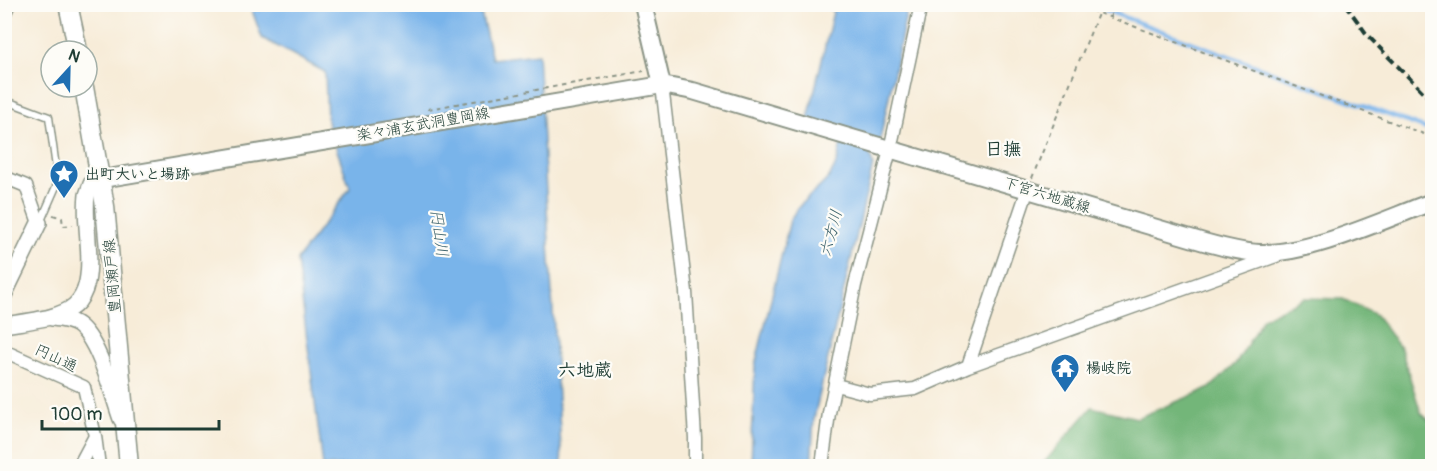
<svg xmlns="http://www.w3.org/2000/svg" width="1437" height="471" viewBox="0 0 1437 471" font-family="Pangolin,'Klee One',sans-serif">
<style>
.forest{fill:#73b679;stroke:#497a56;stroke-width:1.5}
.water{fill:#79b4ea;stroke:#4c788f;stroke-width:1.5}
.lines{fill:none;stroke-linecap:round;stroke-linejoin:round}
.stream{stroke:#79b4ea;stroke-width:4}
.service-casing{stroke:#8b9486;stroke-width:9}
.minor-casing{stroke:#8b9486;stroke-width:15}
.tertiary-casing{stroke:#8b9486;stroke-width:18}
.secondary-casing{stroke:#8b9486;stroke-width:20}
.primary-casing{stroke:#8b9486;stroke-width:21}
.path{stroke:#8b9486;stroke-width:2;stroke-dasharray:4.5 4.5;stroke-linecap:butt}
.service{stroke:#fff;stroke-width:6}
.minor{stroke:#fff;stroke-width:12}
.tertiary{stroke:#fff;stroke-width:15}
.secondary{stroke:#fff;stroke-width:16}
.primary{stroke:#fff;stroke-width:18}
.rail{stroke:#1f3d34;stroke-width:4;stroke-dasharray:9 4.5;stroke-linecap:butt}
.labels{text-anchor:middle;stroke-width:4.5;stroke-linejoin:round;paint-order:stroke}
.street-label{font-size:15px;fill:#1f3d34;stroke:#fdfcf7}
.poi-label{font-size:15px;font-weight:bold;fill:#1f3d34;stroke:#fdfcf7;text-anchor:start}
.water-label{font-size:16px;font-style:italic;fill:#3a616b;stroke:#fdfcf7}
.quarter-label{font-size:18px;font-weight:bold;fill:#1f3d34;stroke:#fdfcf7}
</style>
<rect width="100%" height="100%" fill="#fdfcf7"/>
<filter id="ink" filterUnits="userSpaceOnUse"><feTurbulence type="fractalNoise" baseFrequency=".0167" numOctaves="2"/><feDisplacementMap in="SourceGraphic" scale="12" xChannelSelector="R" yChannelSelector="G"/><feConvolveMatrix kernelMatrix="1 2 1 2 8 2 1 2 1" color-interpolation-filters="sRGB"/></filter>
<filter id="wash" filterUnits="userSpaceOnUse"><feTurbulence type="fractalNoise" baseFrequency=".008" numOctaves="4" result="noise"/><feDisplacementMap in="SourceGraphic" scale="24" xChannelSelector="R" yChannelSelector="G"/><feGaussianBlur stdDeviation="1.35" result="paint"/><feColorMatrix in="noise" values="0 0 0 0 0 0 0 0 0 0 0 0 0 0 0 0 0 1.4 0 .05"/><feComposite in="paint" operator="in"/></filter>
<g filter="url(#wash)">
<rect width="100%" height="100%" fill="#f7ecd8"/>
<path class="forest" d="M1304,298L1343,299L1376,315L1401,349L1421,413L1432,423V466H1041L1092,407L1137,418L1210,388L1237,362L1263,318Z"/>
<path class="water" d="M250,5H479L492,59L538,54L562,466H323L297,260L350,188L327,121L325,72L262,38Z
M826,5H908L880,140L868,148L873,165L814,418L811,466H751L755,366L790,220C808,186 836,191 841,141L808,119L833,12Z"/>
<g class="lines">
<path class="stream" d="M1106,4L1105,10L1432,131"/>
</g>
</g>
<g filter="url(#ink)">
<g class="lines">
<g class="service-casing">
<path id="service" d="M4,100L49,117L58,182L40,223"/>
</g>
<g class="minor-casing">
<path id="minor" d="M4,15L9,4
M662,85L686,292L695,438V466
M4,177L26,186L39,223
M4,351L84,387L95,436L79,466
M968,366L1028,189
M836,385L870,394L915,389L968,366L1276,256
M95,436L99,466
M822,466L829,413L855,285L890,150L921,4"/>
</g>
<g class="tertiary-casing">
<path id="tertiary" d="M4,295L39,223
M52,318C61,319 71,320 78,325C99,340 112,394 121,419
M4,325C69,315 94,315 88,241C87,225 85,210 87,195L91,184L102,179"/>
</g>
<g class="secondary-casing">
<path id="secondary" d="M643,4L662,85
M102,179L662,85L693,91L1204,242C1222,247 1240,252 1259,253C1309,255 1385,219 1432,202"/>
</g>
<g class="primary-casing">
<path id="primary" d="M68,4L78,51
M84,87L105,206L129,466"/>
</g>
<path class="path" d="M1074,4L1432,137
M1110,18L1114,4
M428,109L644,71
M1032,178L1098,14
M53,215L62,218L63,226L73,225"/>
<use href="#service" class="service"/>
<use href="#minor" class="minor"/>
<use href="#tertiary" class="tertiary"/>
<use href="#secondary" class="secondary"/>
<use href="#primary" class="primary"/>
<path class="rail" d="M1345,4L1368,36L1432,101"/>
</g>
</g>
<defs>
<g id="sight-pin" transform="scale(1.5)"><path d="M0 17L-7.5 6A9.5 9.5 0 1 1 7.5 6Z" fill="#1f6fb2" stroke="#fdfcf7"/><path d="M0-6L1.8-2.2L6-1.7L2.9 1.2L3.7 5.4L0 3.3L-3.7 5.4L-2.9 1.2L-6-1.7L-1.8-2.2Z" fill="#fff"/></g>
<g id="temple-pin" transform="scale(1.5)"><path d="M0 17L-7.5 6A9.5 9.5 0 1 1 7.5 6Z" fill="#1f6fb2" stroke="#fdfcf7"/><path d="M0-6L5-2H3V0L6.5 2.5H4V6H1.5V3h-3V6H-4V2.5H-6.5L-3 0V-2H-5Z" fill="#fff"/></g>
</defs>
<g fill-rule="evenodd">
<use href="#sight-pin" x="64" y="174"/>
<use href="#temple-pin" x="1065" y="368"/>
</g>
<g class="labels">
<g class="street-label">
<text transform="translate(423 124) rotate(-10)" y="5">楽々浦玄武洞豊岡線</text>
<text transform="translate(1047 195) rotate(17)" y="5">下宮六地蔵線</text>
<text transform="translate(112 276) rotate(-95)" y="5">豊岡瀬戸線</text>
<text transform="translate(56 358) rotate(25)" y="5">円山通</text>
</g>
<g class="poi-label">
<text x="85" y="179">出町大いと場跡</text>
<text x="1086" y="373">楊岐院</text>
</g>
<g class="water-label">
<text transform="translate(440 233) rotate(82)" y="6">円山川</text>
<text transform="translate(830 233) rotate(-75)" y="6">六方川</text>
</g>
<g class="quarter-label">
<text x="1003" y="155">日撫</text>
<text x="585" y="376">六地蔵</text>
</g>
</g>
<rect width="1437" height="471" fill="none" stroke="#fdfcf7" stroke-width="24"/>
<g transform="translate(69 69) rotate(22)"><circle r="28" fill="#fdfcf7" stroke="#a4b0a9" stroke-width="1.5"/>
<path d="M0-4.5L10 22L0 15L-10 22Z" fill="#1f6fb2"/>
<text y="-9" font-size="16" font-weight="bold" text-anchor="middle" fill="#1f3d34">N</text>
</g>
<path d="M42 420v9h177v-9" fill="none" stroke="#1f3d34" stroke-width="3"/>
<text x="51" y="420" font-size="18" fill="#1f3d34" stroke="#fdfcf7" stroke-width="4.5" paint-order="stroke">100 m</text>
</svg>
